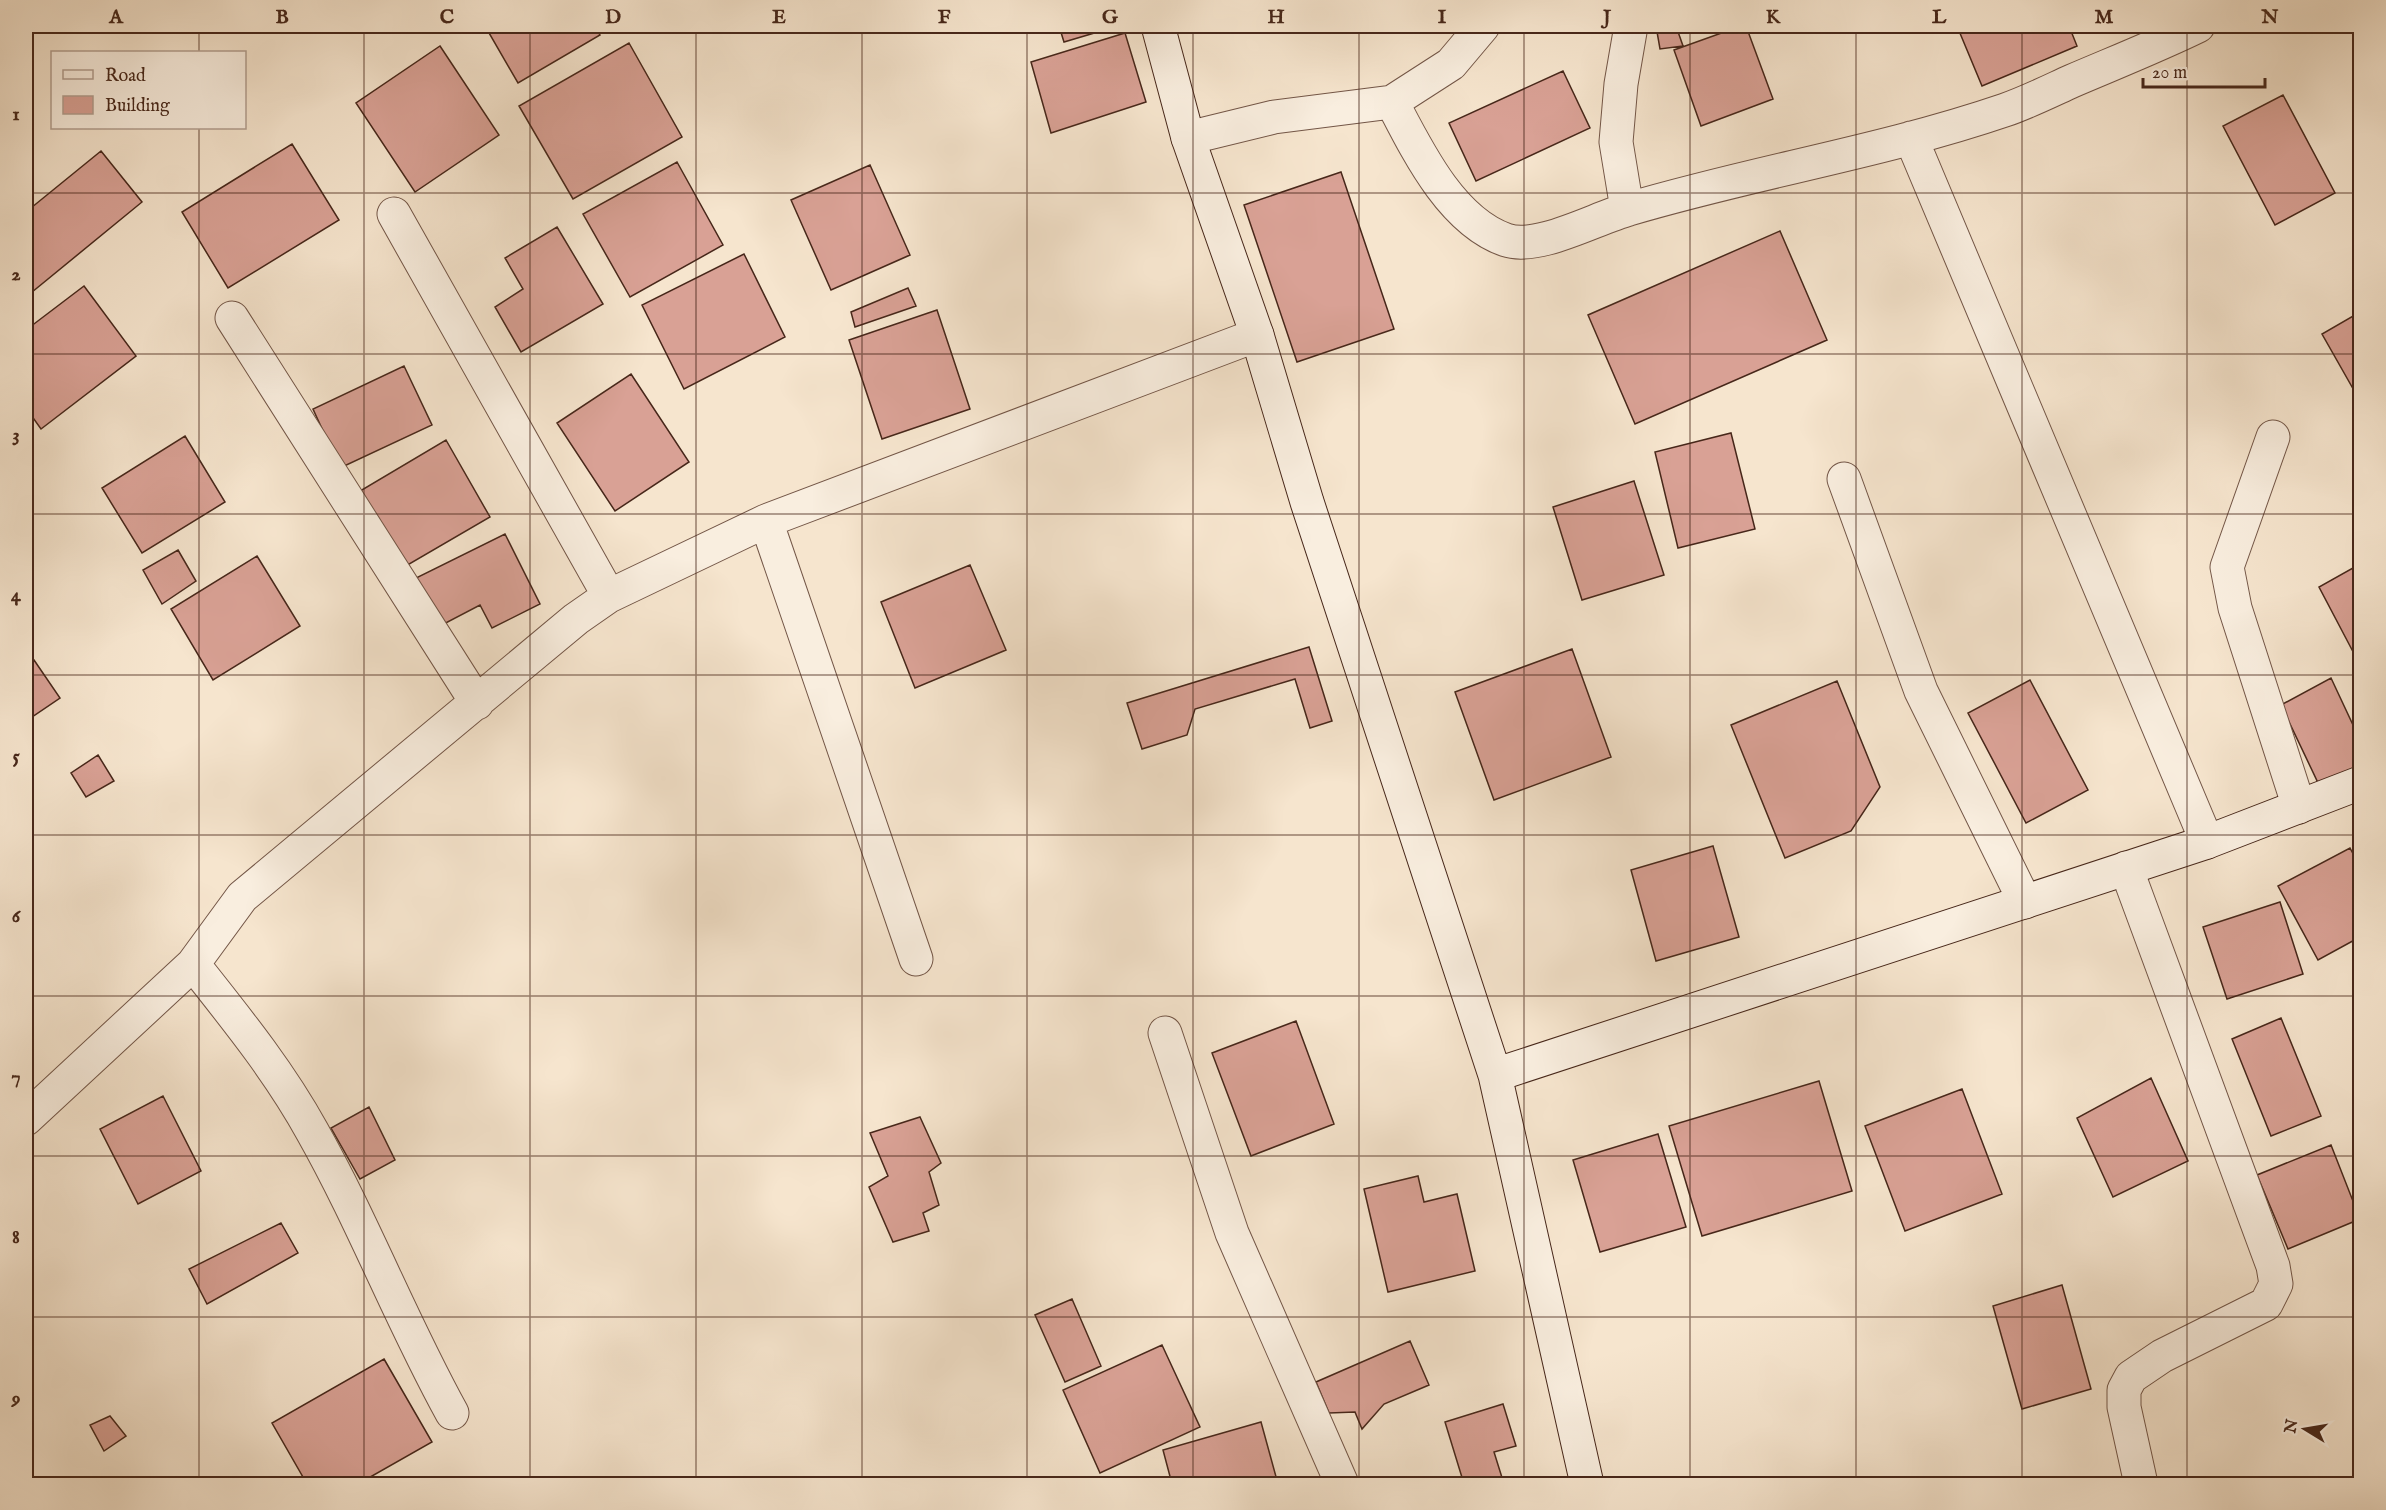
<svg xmlns="http://www.w3.org/2000/svg" width="2386" height="1510" viewBox="0 0 2386 1510" font-family="'IM FELL English',serif">
<style>
.building{fill:#d9a195;stroke:#47271a;stroke-width:1.5}
.lines{fill:none;stroke-linecap:round;stroke-linejoin:round}
.street-casing{stroke:#735647;stroke-width:35}
.secondary-casing{stroke:#47271a;stroke-width:35}
.street{stroke:#f9eedf;stroke-width:33}
.secondary{stroke:#f9eedf;stroke-width:33}
.grid{fill:none;stroke:#47271a;stroke-width:1.5;stroke-opacity:0.55}
.neatline{fill:none;stroke:#47271a;stroke-width:2}
.grid-label{font-size:20px;text-anchor:middle;font-weight:bold;fill:#47271a}
</style>
<rect width="100%" height="100%" fill="#f6e5ce"/>
<filter id="stains"><feTurbulence type="fractalNoise" baseFrequency=".00333" numOctaves="4"/><feColorMatrix values="0 0 0 0 .2 0 0 0 0 .09 0 0 0 0 .02 0 0 0 .5 -.17"/></filter>
<radialGradient id="worn" r=".72"><stop offset=".6" stop-color="#630" stop-opacity="0"/><stop offset="1" stop-color="#630" stop-opacity=".3"/></radialGradient>
<path class="building" d="M485,26H594L600,35L518,83Z
M1059,26H1118L1064,42Z
M1381,26H1402L1383,31Z
M1656,26H1676L1683,46L1660,49Z
M1741,26H1746L1773,99L1701,126L1674,50Z
M1957,26H2069L2077,46L1982,86Z
M1125,33L1146,102L1051,133L1031,62Z
M629,43L682,137L573,199L519,106Z
M440,46L499,135L415,192L356,103Z
M1563,71L1590,128L1476,181L1449,123Z
M2283,95L2335,193L2275,225L2223,126Z
M292,144L339,220L228,288L182,212Z
M101,151L142,202L26,297V212Z
M677,162L723,245L630,297L583,214Z
M870,165L910,255L831,290L791,200Z
M1341,172L1394,329L1297,362L1244,205Z
M557,227L603,304L521,352L495,307L523,289L505,258Z
M1780,231L1827,340L1635,424L1588,315Z
M744,254L785,337L684,389L642,305Z
M84,286L136,356L41,429L26,408V330Z
M908,288L916,306L855,327L851,312Z
M937,310L970,409L882,439L849,340Z
M2360,312V401L2322,334Z
M404,366L432,425L340,468L313,409Z
M631,374L689,462L615,511L557,423Z
M1731,433L1755,529L1678,548L1655,452Z
M185,436L225,502L142,553L102,488Z
M446,440L490,517L399,570L355,494Z
M1634,481L1664,575L1582,600L1553,507Z
M505,534L540,604L492,628L480,605L440,626L416,578Z
M178,550L196,581L162,604L143,570Z
M257,556L300,626L213,680L171,609Z
M2360,564V665L2319,587Z
M970,565L1006,650L915,688L881,602Z
M1309,647L1332,721L1310,728L1295,679L1195,709L1187,735L1142,749L1127,703Z
M1572,649L1611,757L1494,800L1455,692Z
M34,660L60,698L26,721V666Z
M2331,678L2360,740V771L2320,787L2281,705Z
M2030,680L2088,790L2026,823L1968,713Z
M1837,681L1880,787L1851,831L1785,858L1731,725Z
M98,755L114,781L86,797L71,773Z
M1713,846L1739,937L1656,961L1631,870Z
M2350,848L2360,867V937L2318,960L2278,886Z
M2280,902L2303,974L2227,999L2203,927Z
M2360,967V986L2353,971Z
M2281,1018L2321,1116L2271,1136L2232,1039Z
M1296,1021L1334,1124L1251,1156L1212,1053Z
M2151,1078L2188,1161L2113,1197L2077,1118Z
M1819,1081L1852,1191L1702,1236L1669,1126Z
M1962,1089L2002,1194L1905,1231L1865,1126Z
M163,1096L201,1171L138,1204L100,1129Z
M369,1107L395,1160L360,1179L331,1128Z
M920,1117L941,1163L929,1172L939,1205L923,1213L929,1231L893,1242L869,1187L888,1176L870,1133Z
M1658,1134L1686,1227L1600,1252L1573,1160Z
M2331,1145L2360,1219L2288,1249L2257,1175Z
M1418,1176L1424,1202L1457,1194L1475,1271L1388,1292L1364,1189Z
M281,1223L298,1253L207,1304L189,1269Z
M2062,1285L2091,1389L2022,1409L1993,1306Z
M1072,1299L1101,1366L1065,1382L1035,1315Z
M1410,1341L1429,1385L1384,1404L1362,1429L1355,1412L1329,1413L1316,1382Z
M1162,1345L1200,1427L1100,1473L1063,1390Z
M384,1359L432,1442L358,1484H307L272,1423Z
M1503,1404L1516,1446L1494,1452L1504,1484H1464L1445,1422Z
M110,1416L126,1436L104,1451L90,1425Z
M1261,1422L1278,1484H1172L1163,1450Z"/>
<g class="lines">
<g class="street-casing">
<path id="street" d="M1392,102L1451,64L1483,26
M1188,138L1274,117L1392,102C1417,150 1451,221 1506,240C1538,251 1596,218 1629,209C1753,172 1882,152 2005,110C2028,102 2050,91 2072,81C2114,63 2157,46 2198,26
M1911,138L2207,842
M1627,209L1616,142L1621,84L1631,26
M394,214L609,596
M232,318L477,703
M2273,437L2227,567L2235,608L2299,807
M1844,479L1921,691L2025,902
M766,521L916,959
M2126,868L2273,1266L2276,1284L2266,1304L2162,1356L2131,1377L2124,1390V1407L2141,1484
M193,964C235,1017 279,1071 312,1131C364,1223 401,1321 452,1413
M1165,1033L1232,1233L1342,1484
M26,1119L193,964L242,897L576,619L609,596L766,521L1257,335"/>
</g>
<g class="secondary-casing">
<path id="secondary" d="M1158,26L1188,138L1257,335L1307,502L1495,1075L1587,1484
M1495,1075L2207,842L2360,783"/>
</g>
<use href="#street" class="street"/>
<use href="#secondary" class="secondary"/>
</g>
<path class="grid" d="M199,26V52M364,26V1484M530,26V1484M696,26V1484M862,26V1484M1027,26V1484M1193,26V1484M1359,26V1484M1524,26V1484M1690,26V1484M1856,26V1484M2022,26V1484M2187,26V1484M199,128V1484M26,193H2360M26,354H2360M26,514H2360M26,675H2360M26,835H2360M26,996H2360M26,1156H2360M26,1317H2360"/>
<rect width="2386" height="1510" fill="none" stroke="#f6e5ce" stroke-width="66"/>
<rect x="51" y="51" width="195" height="78" fill="#f9eedf" stroke="#b29e90" stroke-width="1.5"/>
<rect x="63" y="70" width="30" height="9" fill="#f9eedf" stroke="#b29e90" stroke-width="1.5"/>
<text x="105" y="81" font-size="18" fill="#47271a">Road</text>
<rect x="63" y="96" width="30" height="18" fill="#d9a195" stroke="#b29e90" stroke-width="1.5"/>
<text x="105" y="111" font-size="18" fill="#47271a">Building</text>
<g transform="translate(2305 1429) rotate(281)" stroke="#f9eedf" stroke-width="4.5" paint-order="stroke">
<path d="M0-4.5L10 22L0 15L-10 22Z" fill="#47271a"/>
<text y="-9" font-size="16" font-weight="bold" text-anchor="middle" fill="#47271a">N</text>
</g>
<path d="M2143 78v9h122v-9" fill="none" stroke="#47271a" stroke-width="3"/>
<text x="2152" y="78" font-size="18" fill="#47271a" stroke="#f9eedf" stroke-width="4.5" paint-order="stroke">20 m</text>
<rect x="33" y="33" width="2320" height="1444" class="neatline"/>
<g class="grid-label">
<text x="116" y="23">A</text>
<text x="282" y="23">B</text>
<text x="447" y="23">C</text>
<text x="613" y="23">D</text>
<text x="779" y="23">E</text>
<text x="944" y="23">F</text>
<text x="1110" y="23">G</text>
<text x="1276" y="23">H</text>
<text x="1442" y="23">I</text>
<text x="1607" y="23">J</text>
<text x="1773" y="23">K</text>
<text x="1939" y="23">L</text>
<text x="2104" y="23">M</text>
<text x="2270" y="23">N</text>
<text x="16" y="120">1</text>
<text x="16" y="280">2</text>
<text x="16" y="441">3</text>
<text x="16" y="601">4</text>
<text x="16" y="762">5</text>
<text x="16" y="922">6</text>
<text x="16" y="1083">7</text>
<text x="16" y="1243">8</text>
<text x="16" y="1404">9</text>
</g>
<rect width="100%" height="100%" filter="url(#stains)"/>
<rect width="100%" height="100%" fill="url(#worn)"/>
</svg>
